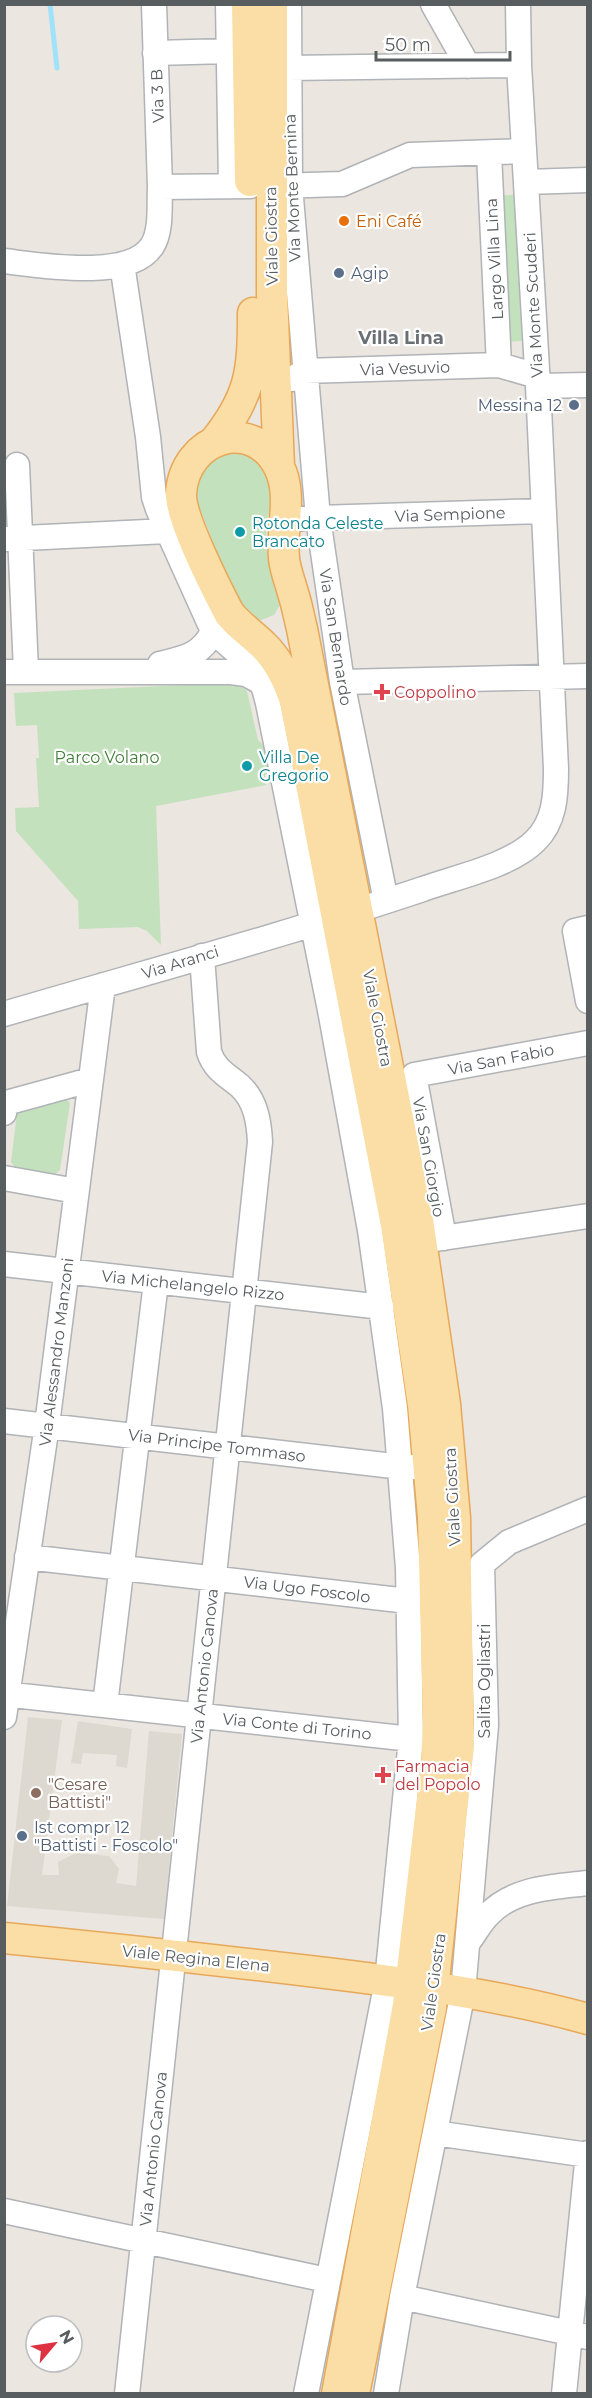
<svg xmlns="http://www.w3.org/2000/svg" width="592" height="2398" viewBox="0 0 592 2398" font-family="Montserrat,sans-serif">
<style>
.education{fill:#ddd8d0}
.green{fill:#c3e1bc}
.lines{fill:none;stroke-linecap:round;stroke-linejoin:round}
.stream{stroke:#a0e2fa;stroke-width:5}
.minor-casing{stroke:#b0b3b7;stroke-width:27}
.major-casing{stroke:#e8a85a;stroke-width:33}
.minor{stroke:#fff;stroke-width:24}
.major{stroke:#fadea5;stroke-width:30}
.food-dot{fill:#e8710a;stroke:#fff;stroke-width:2}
.service-dot{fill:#5c6f8a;stroke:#fff;stroke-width:2}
.culture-dot{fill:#0f9aa8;stroke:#fff;stroke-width:2}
.health-dot{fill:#e0444e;stroke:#fff;stroke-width:2}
.education-dot{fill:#8d6e63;stroke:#fff;stroke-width:2}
.labels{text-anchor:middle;stroke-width:4.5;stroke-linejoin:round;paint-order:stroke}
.street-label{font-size:16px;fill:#585d60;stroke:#fff}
.food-label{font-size:16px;fill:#c56008;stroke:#fff;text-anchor:start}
.service-label{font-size:16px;fill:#4e5e75;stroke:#fff;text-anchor:start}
.culture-label{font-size:16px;fill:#0d838f;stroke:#fff;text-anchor:start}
.health-label{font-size:16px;fill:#be3a42;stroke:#fff;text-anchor:start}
.park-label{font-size:16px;fill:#417f38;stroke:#fff}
.education-label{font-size:16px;fill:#785e54;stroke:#fff;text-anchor:start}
.neighbourhood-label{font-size:18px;font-weight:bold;fill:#696f72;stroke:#fff}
</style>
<rect width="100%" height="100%" fill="#ebe6df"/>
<path class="education" d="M28,1717L62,1720L42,1875H59L58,1862L76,1853L109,1856L119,1869L116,1883L136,1886L149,1731L182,1734L164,1919L7,1906Z
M78,1721L132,1729L127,1768L116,1766L117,1755L83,1753L81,1764L71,1763Z"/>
<path class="green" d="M523,194L532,340L504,342L495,196Z
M225,453H244L253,457L266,469L272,496L266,529L267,550L281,603L274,615L261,620H255L238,606L195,496C197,473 205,463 225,453Z
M227,683L238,684L247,691L258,740L271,753L277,770L265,775L266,785L156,806L161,945L147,931L138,927L79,929L78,901L16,831L15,808L39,807L36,758H39L37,725L16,726L14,693Z
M65,1098L70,1103L60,1170L53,1176L18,1171L11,1162L17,1113L24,1107Z"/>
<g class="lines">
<path class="stream" d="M50,4L57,68"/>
<g class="minor-casing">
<path id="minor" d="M154,4L160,187
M228,4L231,186
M289,4L290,186L318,518L342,682L386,901
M433,4L468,66
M155,53L228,51
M288,68L519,65
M489,153L499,365
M526,182L588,180
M276,186L342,184L410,155L524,151
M4,261C39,265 130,281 152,246C162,231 159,204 160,187L250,186
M122,264L148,437L154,497L158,509L213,631L249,663L264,688L268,703L330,1010L370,1230L395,1408L408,1568L411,1739L387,1981L306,2394
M292,379L305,371L499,365L537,376
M538,386L588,385
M17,465L26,671
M285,519L543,511
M4,539L167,531
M160,664C185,658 202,655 213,631
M4,672H231L246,674L259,681
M342,682L588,676
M588,928L575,931L588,1001
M4,1014C144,973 285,935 423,889C456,877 510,866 535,841C555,822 556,795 556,769L538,386L519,65L518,4
M4,1113L6,1103L90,1080
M4,1178L76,1191
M444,1238L414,1075L588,1043
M429,1240L588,1216
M4,1264L382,1307
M4,1421L402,1467H416
M27,1557L408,1601
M482,1564L509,1542L588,1509
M4,1694L411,1739
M105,1705L156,1282
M4,1717L47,1425L103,985
M469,1941C475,1933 481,1922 488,1915C513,1888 553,1887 588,1883
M435,2133L588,2155
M4,2211L327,2280
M402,2297L588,2337
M127,2394L260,1142C259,1122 256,1101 240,1086C227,1075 215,1070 209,1052L202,956
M386,2394L402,2297L463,1992L486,1725L482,1564
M564,2394L588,2153"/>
</g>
<g class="major-casing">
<path id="major" d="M247,4L250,181
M272,4V294L279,467
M214,442C251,396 253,371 253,313
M4,1938C106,1948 207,1959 309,1971C402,1982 497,1994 588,2019
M337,2394L408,2005L436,1765L438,1723L433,1517L423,1405L396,1225L295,701C288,680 279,660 263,645C252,634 239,626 229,613C217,590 180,517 181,494C184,437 253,415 279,467C293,494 281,529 284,558C285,570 290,581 293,593C297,605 299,617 302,629L418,1220L445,1404L455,1518L459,1746L431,2008L354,2394"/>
</g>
<use href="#minor" class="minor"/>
<use href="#major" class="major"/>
</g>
<circle class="food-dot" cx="344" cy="221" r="6"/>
<g class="service-dot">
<circle cx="339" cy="273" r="6"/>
<circle cx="574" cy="405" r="6"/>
<circle cx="22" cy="1836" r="6"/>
</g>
<g class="culture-dot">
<circle cx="240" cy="532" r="6"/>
<circle cx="247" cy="766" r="6"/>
</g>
<g class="health-dot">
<path d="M379 683h6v6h6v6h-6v6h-6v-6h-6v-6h6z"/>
<path d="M380 1766h6v6h6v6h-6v6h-6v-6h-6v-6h6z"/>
</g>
<circle class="education-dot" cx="36" cy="1793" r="6"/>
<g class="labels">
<g class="street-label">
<text transform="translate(157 96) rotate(-92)" y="6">Via 3 B</text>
<text transform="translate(292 188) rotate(-92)" y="6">Via Monte Bernina</text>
<text transform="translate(271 236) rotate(-91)" y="6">Viale Giostra</text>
<text transform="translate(494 259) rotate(-93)" y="6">Largo Villa Lina</text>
<text transform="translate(533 305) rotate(-93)" y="6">Via Monte Scuderi</text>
<text transform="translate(405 368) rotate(-2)" y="6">Via Vesuvio</text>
<text transform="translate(450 514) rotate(-2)" y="6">Via Sempione</text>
<text transform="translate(336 637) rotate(81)" y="6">Via San Bernardo</text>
<text transform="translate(180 962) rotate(-17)" y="6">Via Aranci</text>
<text transform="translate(378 1018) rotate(79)" y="6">Viale Giostra</text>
<text transform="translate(501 1059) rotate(-11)" y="6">Via San Fabio</text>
<text transform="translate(429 1157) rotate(80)" y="6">Via San Giorgio</text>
<text transform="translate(193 1285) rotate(6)" y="6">Via Michelangelo Rizzo</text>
<text transform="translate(56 1352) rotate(-83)" y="6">Via Alessandro Manzoni</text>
<text transform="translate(217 1445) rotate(7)" y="6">Via Principe Tommaso</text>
<text transform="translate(452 1497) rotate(-93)" y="6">Viale Giostra</text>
<text transform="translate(307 1589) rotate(7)" y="6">Via Ugo Foscolo</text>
<text transform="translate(204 1666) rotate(-84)" y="6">Via Antonio Canova</text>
<text transform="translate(484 1681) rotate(-90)" y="6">Salita Ogliastri</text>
<text transform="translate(297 1726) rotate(6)" y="6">Via Conte di Torino</text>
<text transform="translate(196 1958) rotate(6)" y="6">Viale Regina Elena</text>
<text transform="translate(433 1982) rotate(-82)" y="6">Viale Giostra</text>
<text transform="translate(153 2149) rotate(-84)" y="6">Via Antonio Canova</text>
</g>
<g class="food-label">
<text x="356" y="227">Eni Café</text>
</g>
<g class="service-label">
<text x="351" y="279">Agip</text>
<text x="562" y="411" text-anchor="end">Messina 12</text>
<text x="34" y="1833">Ist compr 12<tspan x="34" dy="18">"Battisti - Foscolo"</tspan></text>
</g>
<g class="culture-label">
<text x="252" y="529">Rotonda Celeste<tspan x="252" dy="18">Brancato</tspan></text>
<text x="259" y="763">Villa De<tspan x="259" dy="18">Gregorio</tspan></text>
</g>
<g class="health-label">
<text x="394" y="698">Coppolino</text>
<text x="395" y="1772">Farmacia<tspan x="395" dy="18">del Popolo</tspan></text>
</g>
<g class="park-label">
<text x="107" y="763">Parco Volano</text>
</g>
<g class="education-label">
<text x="48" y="1790">"Cesare<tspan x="48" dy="18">Battisti"</tspan></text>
</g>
<g class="neighbourhood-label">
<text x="401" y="344">Villa Lina</text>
</g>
</g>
<rect width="592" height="2398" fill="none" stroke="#585d60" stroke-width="12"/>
<g transform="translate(54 2344) rotate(61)"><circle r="28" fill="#ffffff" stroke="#bcbebf" stroke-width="1.5"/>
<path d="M0-4.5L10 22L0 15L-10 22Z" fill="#de3242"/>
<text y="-9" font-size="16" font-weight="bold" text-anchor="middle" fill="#585d60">N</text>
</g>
<path d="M376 51v9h134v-9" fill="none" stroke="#585d60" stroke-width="3"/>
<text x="385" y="51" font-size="18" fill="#585d60" stroke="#ffffff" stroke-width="4.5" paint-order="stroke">50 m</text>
</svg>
